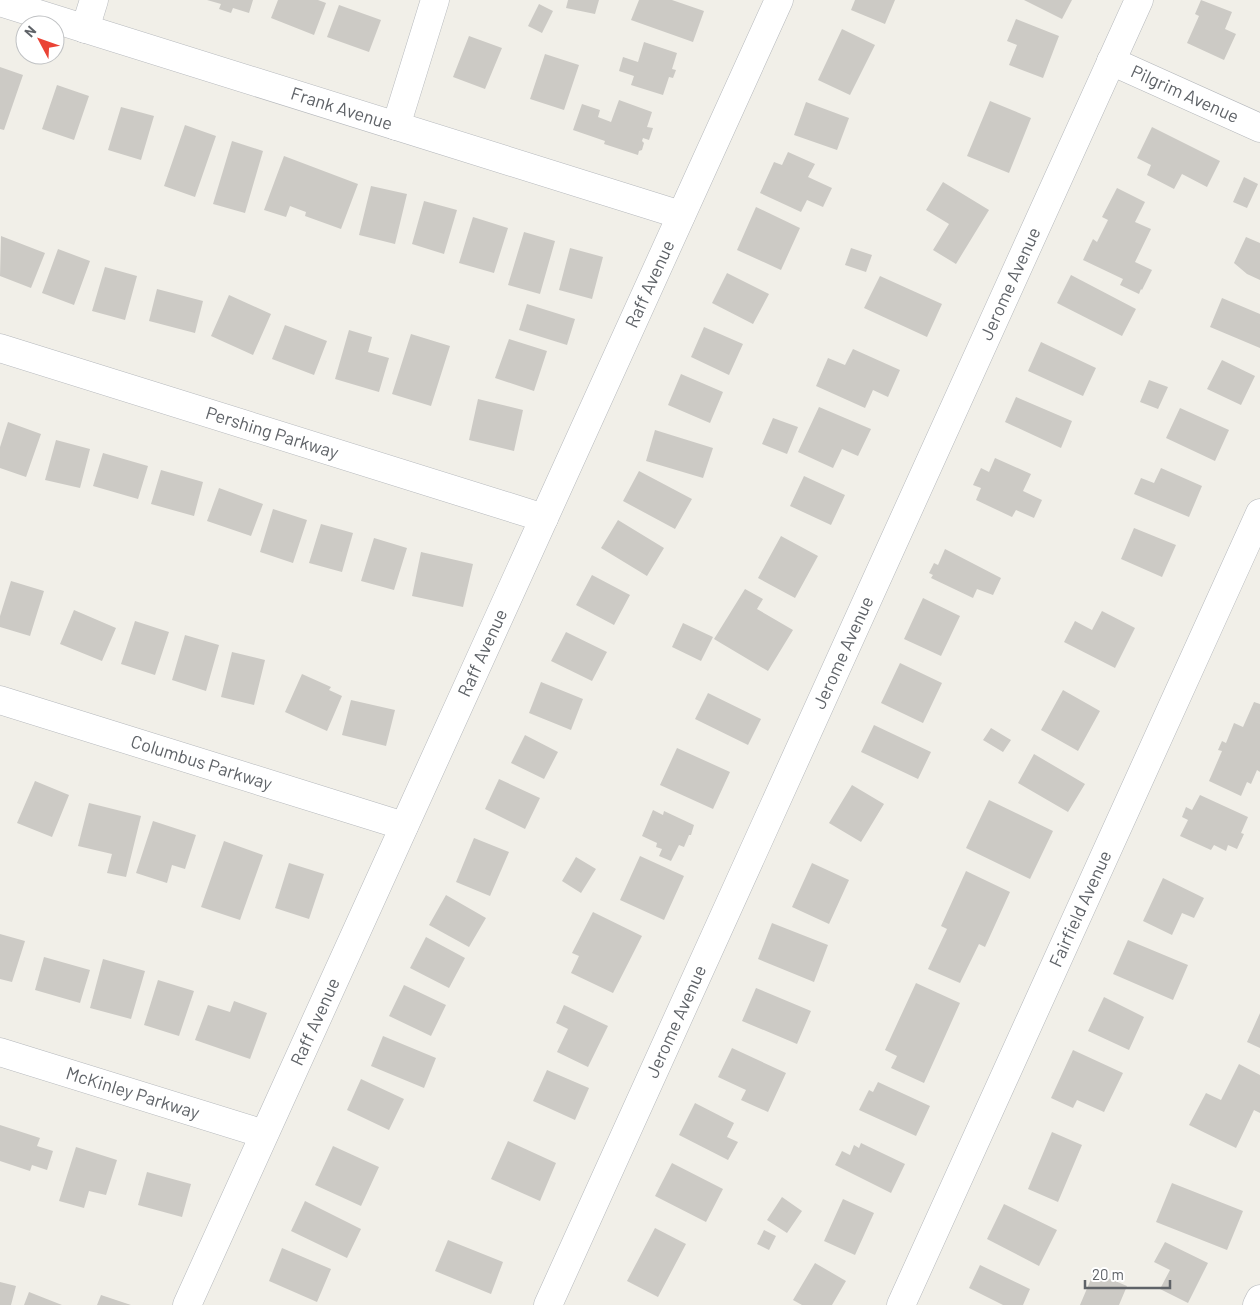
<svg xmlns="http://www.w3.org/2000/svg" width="1260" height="1305" viewBox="0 0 1260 1305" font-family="Barlow,sans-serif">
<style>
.building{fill:#cccac5}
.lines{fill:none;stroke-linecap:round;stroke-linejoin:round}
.minor-casing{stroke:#b5b8bc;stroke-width:29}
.minor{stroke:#fff;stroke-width:28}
.labels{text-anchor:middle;stroke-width:4.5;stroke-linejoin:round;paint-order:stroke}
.street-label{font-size:18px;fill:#5f6368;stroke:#fff}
</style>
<rect width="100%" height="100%" fill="#f1efe8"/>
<path class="building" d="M207,0H253L249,13L233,8L231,13L219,9L221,4Z
M278,0H318L326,3L314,35L271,18Z
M568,0H599L595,14L566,8Z
M639,0H672L704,11L693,42L631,20Z
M855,0H895L885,24L851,10Z
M1024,0H1072L1062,19Z
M1201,0L1232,12L1225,29L1236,34L1224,60L1187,43L1199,16L1195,14Z
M539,4L553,11L542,33L528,26Z
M339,5L381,20L369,52L327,37Z
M1016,19L1059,36L1043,78L1009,65L1017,45L1007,41Z
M842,29L875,45L850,95L818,80Z
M469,36L502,48L485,89L453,77Z
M644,42L677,53L672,69L676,70L673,78L669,77L663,95L631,85L634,76L619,71L623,57L638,62Z
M545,54L579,65L564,110L530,99Z
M0,67L23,75L4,130L0,129Z
M57,85L89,96L74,140L42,129Z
M619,100L652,112L647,127L653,128L649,140L643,138L642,141L644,143L642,150L639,151L638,155L604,144L605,141L573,130L582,104L600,110L598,117L611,122Z
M990,101L1031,118L1009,173L967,156Z
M806,102L849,118L837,150L794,135Z
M121,107L154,116L141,160L108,150Z
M185,125L216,136L195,197L164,186Z
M1152,127L1220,161L1207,187L1182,174L1174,189L1147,175L1151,165L1137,158Z
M232,141L263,151L245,213L213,204Z
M788,152L815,164L808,177L832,188L823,207L807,200L801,212L760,193L774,162L782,165Z
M284,156L358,184L341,229L305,216L306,212L290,206L286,217L264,210Z
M1244,177L1258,184L1247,208L1233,202Z
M943,182L989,210L956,264L933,250L949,224L926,210Z
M371,186L407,194L395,244L359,235Z
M1117,188L1145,202L1135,222L1151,229L1135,262L1152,270L1142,290L1141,289L1139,294L1120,285L1123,279L1083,260L1093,239L1097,242L1108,220L1102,217Z
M424,201L457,210L444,254L412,244Z
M756,207L800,228L781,270L737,250Z
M473,217L508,228L494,273L459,263Z
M524,232L555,241L540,294L508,285Z
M1,236L45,253L31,288L0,276Z
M1246,237L1260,243V280L1247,274L1234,263Z
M570,248L603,257L592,299L559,290Z
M851,248L872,255L866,272L845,265Z
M58,249L90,261L74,305L42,293Z
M105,267L137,276L125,320L92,311Z
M727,273L769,294L753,324L712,303Z
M1071,275L1136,309L1122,336L1057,303Z
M880,276L942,304L927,337L864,308Z
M157,289L203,301L195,333L149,321Z
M229,295L271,314L253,355L211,336Z
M1222,298L1260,314V348L1210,327Z
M527,304L575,319L567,345L519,330Z
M285,325L327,341L314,375L272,359Z
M704,327L743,344L729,375L691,357Z
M349,330L372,337L368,352L389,358L379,392L335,379Z
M411,334L450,346L431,406L392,394Z
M509,339L547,351L534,391L495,378Z
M1041,342L1096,368L1083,396L1028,371Z
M853,349L900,370L888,397L873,390L865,408L816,386L828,358L845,365Z
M1222,360L1255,376L1241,405L1207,389Z
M681,374L723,392L710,423L668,405Z
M1149,380L1168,387L1158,409L1140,402Z
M1016,397L1072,421L1061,448L1005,422Z
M478,399L523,410L514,451L469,440Z
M819,407L871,429L858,456L842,449L833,468L798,452Z
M1180,408L1229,430L1215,461L1166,438Z
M773,418L798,427L787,454L762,444Z
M8,422L41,434L26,477L0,468V447Z
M655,430L713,448L703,478L646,461Z
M56,440L90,449L80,488L45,480Z
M103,453L148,466L138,499L93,486Z
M995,458L1031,474L1023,491L1042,500L1034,518L1016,510L1012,517L976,500L981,488L973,485L981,468L989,472Z
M1161,468L1202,486L1189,517L1134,494L1141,478L1154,483Z
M161,470L203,482L194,516L151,504Z
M639,471L692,499L675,529L623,501Z
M804,476L845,495L831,525L790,506Z
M219,488L263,504L251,536L207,521Z
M273,509L307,520L293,563L260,552Z
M618,520L664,548L647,576L601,548Z
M321,524L353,533L342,572L309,563Z
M1134,528L1176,545L1162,577L1121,559Z
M781,536L818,556L795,598L758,578Z
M374,538L407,548L394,590L361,581Z
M945,549L1001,578L993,595L977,589L973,598L931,578L933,575L929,573L934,563L938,565Z
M421,552L473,564L463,607L412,596Z
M592,575L630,595L614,625L576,605Z
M11,581L44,591L30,636L0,627V616Z
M745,589L763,599L757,609L793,630L768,671L714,639Z
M923,598L960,616L941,656L904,639Z
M74,610L116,628L102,661L60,644Z
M1102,611L1135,628L1115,668L1064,642L1075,621L1092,630Z
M135,621L169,632L155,675L121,664Z
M683,623L713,637L701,661L672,647Z
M566,632L607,652L592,681L551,661Z
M185,635L219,645L206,691L172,680Z
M232,652L265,660L254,705L221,697Z
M900,663L942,683L923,723L881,703Z
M302,674L331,687L329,690L342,696L327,731L285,712Z
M541,682L583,699L571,730L529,713Z
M1063,690L1100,711L1078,751L1041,730Z
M708,693L761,719L748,745L695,719Z
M351,700L395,710L386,746L342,735Z
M1254,702L1260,704V772L1257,770L1251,784L1247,782L1241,796L1209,781L1222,751L1218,750L1222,741L1226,743L1234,723L1243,727Z
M874,725L931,752L918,779L861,752Z
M991,728L1011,740L1003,752L983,740Z
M525,735L558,752L544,779L511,763Z
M677,748L730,772L713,809L660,785Z
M1034,754L1085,784L1068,812L1018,783Z
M499,779L540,798L525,829L485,809Z
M35,781L69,795L52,837L17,823Z
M852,785L884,804L861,842L829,823Z
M1200,795L1248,817L1241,833L1244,834L1237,849L1228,845L1226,851L1214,845L1211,850L1180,836L1188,820L1182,817L1186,807L1192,810Z
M989,800L1053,831L1030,879L966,848Z
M89,803L141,816L126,877L107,873L112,854L78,846Z
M653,810L663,815L664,811L694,825L691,835H689L684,847L679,845L671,861L659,856L662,849L656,847L657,843L642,836Z
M153,821L196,835L185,869L172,865L167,883L136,873Z
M474,838L509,852L490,896L456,882Z
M224,841L263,855L240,920L201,907Z
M640,856L684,876L664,920L620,900Z
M576,857L596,869L581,893L562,881Z
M289,863L324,874L309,919L275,908Z
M812,863L849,880L829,924L792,907Z
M966,871L1010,892L985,947L979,944L960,983L928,969L947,929L941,926Z
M1163,878L1204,898L1194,918L1182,913L1172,935L1143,921Z
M446,895L486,918L469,947L429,925Z
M593,912L642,936L613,993L571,973L579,956L572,953Z
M772,923L828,945L814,982L758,959Z
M0,934L25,941L12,982L0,979Z
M426,937L465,958L449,988L410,968Z
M1128,940L1188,965L1173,1000L1113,974Z
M44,957L90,970L80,1003L35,990Z
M103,959L145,971L131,1019L90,1008Z
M158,980L194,991L179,1036L144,1025Z
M916,983L960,1003L924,1083L891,1068L897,1056L885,1050Z
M404,985L446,1005L431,1036L389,1016Z
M756,988L811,1011L797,1044L742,1021Z
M1104,997L1144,1017L1129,1050L1088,1031Z
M234,1001L267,1013L250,1059L195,1040L208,1005L230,1012Z
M564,1005L608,1026L588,1067L557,1052L568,1029L556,1023Z
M1260,1013V1048L1247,1042Z
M383,1036L436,1058L424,1088L371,1066Z
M732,1048L786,1073L768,1112L741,1100L746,1090L718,1077Z
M1073,1050L1123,1073L1104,1112L1077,1100L1073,1108L1051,1098Z
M1239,1064L1260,1075V1113L1254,1110L1236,1148L1189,1125L1206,1093L1221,1100Z
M547,1070L589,1088L575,1120L533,1101Z
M361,1079L404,1099L389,1130L347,1110Z
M878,1082L930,1106L916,1136L859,1110L869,1090L873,1092Z
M695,1103L734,1123L727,1137L738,1142L728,1160L679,1135Z
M0,1125L40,1138L37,1146L53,1151L47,1170L32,1165L30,1171L0,1161Z
M1052,1132L1082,1145L1058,1202L1028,1189Z
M508,1141L556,1163L540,1201L491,1179Z
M861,1143L905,1164L891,1193L835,1165L842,1151L850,1155L854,1145L859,1148Z
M333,1146L379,1167L361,1206L315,1185Z
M76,1147L117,1160L106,1195L89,1191L84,1208L59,1201Z
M672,1163L723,1189L706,1222L655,1196Z
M147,1172L191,1184L182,1217L138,1205Z
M1172,1183L1243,1211L1227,1250L1156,1222Z
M782,1197L802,1211L787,1233L767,1220Z
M843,1199L874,1213L855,1255L824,1241Z
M305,1201L361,1229L347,1258L291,1231Z
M1004,1204L1057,1230L1039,1266L987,1239Z
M655,1228L686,1244L658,1297L627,1281Z
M764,1230L776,1236L769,1250L757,1244Z
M448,1240L503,1262L491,1294L435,1271Z
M1165,1242L1208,1263L1188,1303L1160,1289L1170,1270L1154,1262Z
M282,1248L331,1269L317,1302L269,1281Z
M815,1263L846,1281L832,1305H802L793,1300Z
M980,1265L1030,1289L1023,1305H1003L969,1288Z
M1094,1272L1127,1286L1119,1305H1080Z
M0,1282L16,1286L11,1305H0Z
M29,1292L62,1305H24Z
M101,1295L131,1305H97Z"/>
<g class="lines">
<g class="minor-casing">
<g id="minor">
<path id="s1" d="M0,2L681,215"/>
<path d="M85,29L94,0"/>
<path id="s2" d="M1111,61L1260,128"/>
<path d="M396,126L435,0"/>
<path id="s3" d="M0,348L544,518"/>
<path id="s4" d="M0,700L404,826"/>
<path id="s5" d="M0,1052L264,1134"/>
<path id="s6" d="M187,1305L779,0"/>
<path id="s7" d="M548,1305L1139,0"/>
<path id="s8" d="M901,1305L1260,513"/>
<path d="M1257,1305L1260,1299"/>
</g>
</g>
<use href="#minor" class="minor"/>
</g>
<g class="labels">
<g class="street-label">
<text dy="6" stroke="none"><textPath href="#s2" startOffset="81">Pilgrim Avenue</textPath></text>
<text dy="6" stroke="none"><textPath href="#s1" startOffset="358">Frank Avenue</textPath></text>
<text dy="6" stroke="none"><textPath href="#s6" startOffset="1121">Raff Avenue</textPath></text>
<text dy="6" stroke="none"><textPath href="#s7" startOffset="1121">Jerome Avenue</textPath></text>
<text dy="6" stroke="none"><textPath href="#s3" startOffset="285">Pershing Parkway</textPath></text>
<text dy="6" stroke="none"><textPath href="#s7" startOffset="716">Jerome Avenue</textPath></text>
<text dy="6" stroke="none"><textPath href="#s6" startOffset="716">Raff Avenue</textPath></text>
<text dy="6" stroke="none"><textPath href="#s4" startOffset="211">Columbus Parkway</textPath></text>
<text dy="6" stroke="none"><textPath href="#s8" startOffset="435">Fairfield Avenue</textPath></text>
<text dy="6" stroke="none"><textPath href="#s6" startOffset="311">Raff Avenue</textPath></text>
<text dy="6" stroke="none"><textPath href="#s7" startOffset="311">Jerome Avenue</textPath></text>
<text dy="6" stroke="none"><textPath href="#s5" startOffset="139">McKinley Parkway</textPath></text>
</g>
</g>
<g transform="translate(40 40) rotate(311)"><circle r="24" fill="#ffffff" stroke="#bfc1c3"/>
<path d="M0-4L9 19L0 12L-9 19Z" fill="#ea4335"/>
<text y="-8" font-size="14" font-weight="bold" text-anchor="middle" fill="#5f6368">N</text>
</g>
<path d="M1085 1280v8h85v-8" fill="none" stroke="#5f6368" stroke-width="2.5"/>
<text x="1092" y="1280" font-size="15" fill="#5f6368" stroke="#ffffff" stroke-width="4" paint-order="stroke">20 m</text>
</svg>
